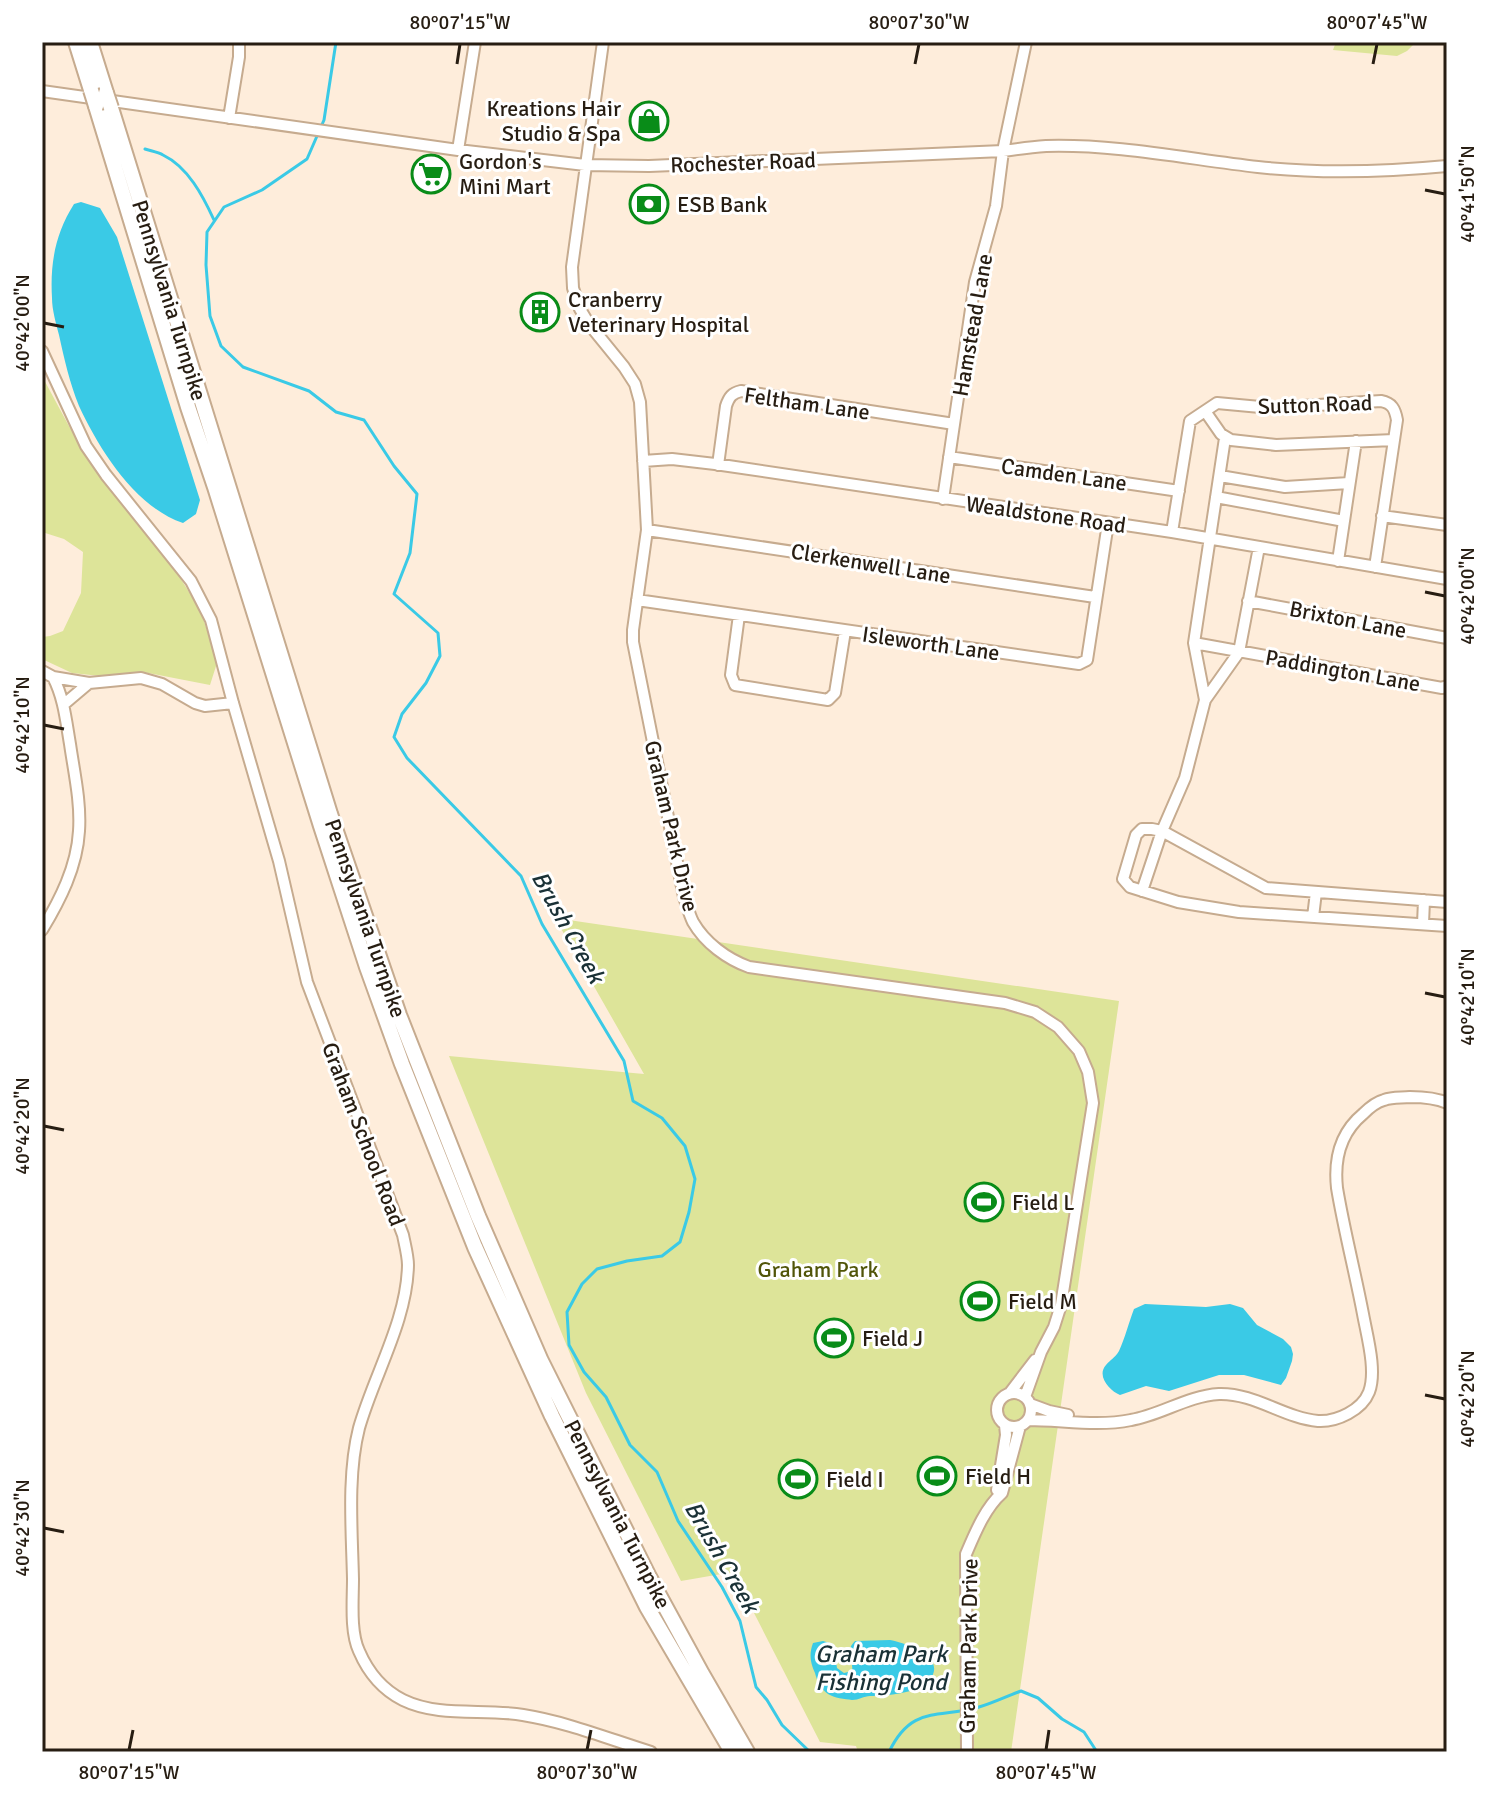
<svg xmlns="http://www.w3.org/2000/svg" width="1489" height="1794" viewBox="0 0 1489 1794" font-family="Signika,sans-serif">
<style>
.green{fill:#dde499}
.water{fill:#3acae6}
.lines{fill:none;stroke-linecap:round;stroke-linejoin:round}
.stream{stroke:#3acae6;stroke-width:3}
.minor-casing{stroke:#c6ab8f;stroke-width:14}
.highway-casing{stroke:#c6ab8f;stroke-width:18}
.minor{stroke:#fff;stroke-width:10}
.highway{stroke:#fff;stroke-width:14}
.highway-bridge-casing{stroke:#c6ab8f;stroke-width:18;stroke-linecap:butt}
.highway-bridge{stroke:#fff;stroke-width:14}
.ticks{fill:none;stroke:#271d12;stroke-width:3}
.labels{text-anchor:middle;stroke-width:6;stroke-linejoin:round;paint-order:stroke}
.poi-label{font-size:22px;fill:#271d12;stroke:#fff;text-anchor:start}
.street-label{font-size:22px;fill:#271d12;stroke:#fff}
.park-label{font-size:22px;fill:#515509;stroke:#fff}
.water-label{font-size:24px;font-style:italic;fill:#1a3136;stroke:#fff}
.neatline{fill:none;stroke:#271d12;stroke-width:3}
.ticks-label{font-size:20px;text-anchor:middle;fill:#271d12}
</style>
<rect width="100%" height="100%" fill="#feeddb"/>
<path class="green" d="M1336,42H1416L1407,51L1397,56L1333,50Z
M42,376L84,454L177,573L201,611L217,663L210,685L143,672L100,676L72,673L42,659V637L50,636L63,631L81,593L83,552L64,539L42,532Z
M555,918L1119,1001L1011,1752H858L856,1746L820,1742L733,1572L681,1581L586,1393L449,1056L644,1074Z"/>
<path class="water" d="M81,202L100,208L117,237L200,500L196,514L183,523C135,507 99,449 79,406C70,384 64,358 59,335C56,323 52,310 52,298C50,264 55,234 74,204Z
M1145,1304L1206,1307L1230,1304L1243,1308L1257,1325L1283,1339L1291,1347L1293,1354L1292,1361L1286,1378L1281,1385L1244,1375H1219L1169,1391L1146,1386L1120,1395C1110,1391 1096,1376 1106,1365C1111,1359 1114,1359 1119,1351C1125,1338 1129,1322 1134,1309Z
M890,1640C906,1643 949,1657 929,1681C920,1693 885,1696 870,1696C864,1696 859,1700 852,1700C845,1699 834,1698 828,1694C821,1689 817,1681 815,1673C810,1662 809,1654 813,1643L823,1641L833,1644L837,1668L844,1673L852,1671C854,1659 844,1652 855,1641Z"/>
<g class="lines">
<path class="stream" d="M336,42L324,120L307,159L262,190L224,207L207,232L206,265L210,316L221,346L243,367L309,391L336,412L364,420L394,466L417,494L410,553L394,594L438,633L440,656L426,683L402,714L394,737L407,758L521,876L542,924L624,1061L633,1101L662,1118L685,1146L695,1179L689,1212L680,1242L662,1256L627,1261L597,1269L582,1284L567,1312L569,1345L584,1372L606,1397L630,1445L657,1472L678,1521L722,1587L740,1621L756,1687L767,1700L782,1725L810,1752
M145,149C151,151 158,152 163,155C188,167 203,196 214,220
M889,1752C912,1704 939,1719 979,1707C993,1703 1007,1696 1021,1691L1038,1698L1062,1719L1084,1732L1097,1752"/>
<g class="minor-casing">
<path id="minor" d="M603,42L576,238L572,267L573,288L580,309L589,324L624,367L635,384L640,402L647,530L633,630V642L684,897C687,905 689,914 693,922C705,943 727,959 749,967L1005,1003L1035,1012L1058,1027L1079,1051L1088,1072L1093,1103L1061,1305L1054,1327L1041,1352L1025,1397
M42,91L458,150L585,165L649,166L1003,151C1017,149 1032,147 1046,146C1117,144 1188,159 1258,167C1322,174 1384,172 1447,166
M229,118L239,57V42
M458,150L475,42
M42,351L86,446L106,475L191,581L211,620L233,703L279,861L307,982L403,1235C405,1245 408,1256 408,1265C407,1321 374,1375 359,1428C347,1475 352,1531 353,1579C353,1600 350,1632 359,1651C368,1672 383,1690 403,1700C440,1718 484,1708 523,1715C567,1722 609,1739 651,1752
M1205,411L1221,434L1231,440L1276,445L1394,440
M949,457L1179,491
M643,461L672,459L715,464L1172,532L1447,579
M718,465L726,406C729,397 732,393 741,391L954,424
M1220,476L1285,487L1349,483
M1216,497L1344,521
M943,499L975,282L996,206L1003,151L1026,42
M1382,516L1447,525
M647,530L1095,597
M1172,532L1190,421L1217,403L1271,408L1381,401C1392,403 1395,409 1397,420L1375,567
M1338,561L1356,441
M637,600L1079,664L1087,660L1108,523
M1248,601L1447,638
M739,615L731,675L735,685L828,700L835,693L845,631
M1194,643L1442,688L1447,686
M42,671L53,677L89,683L141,678L162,684L195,703L205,706L233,703
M1205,700L1239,652L1259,547
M63,705L89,683
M1142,891L1162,831L1185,778L1205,700L1194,643L1225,438
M1447,902L1266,888L1162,831L1152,829H1142L1136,835L1123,879L1130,887L1178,902L1239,912L1447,926
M1313,917L1316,892
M1423,924L1424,900
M42,930C60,900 77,867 79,831C81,802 74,772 70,744C66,721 64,698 53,677
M997 1410a17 17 0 1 1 34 0a17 17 0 1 1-34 0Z
M1009,1394L1035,1360
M1030,1404L1049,1411L1068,1415
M1028,1420C1062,1420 1097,1427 1131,1420C1161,1415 1187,1396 1219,1394C1255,1393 1284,1418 1318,1421C1337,1422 1362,1410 1369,1392C1377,1371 1367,1336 1363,1314C1355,1272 1344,1230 1337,1188C1334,1160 1340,1133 1363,1114C1369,1108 1376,1102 1384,1100C1392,1097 1401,1098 1410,1097C1422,1097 1436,1098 1447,1103
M997,1490L1006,1435L1005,1425
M967,1752L966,1554C975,1533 985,1508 1002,1493L1020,1426"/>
</g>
<g class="highway-casing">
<path id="highway" d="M76,42L91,90
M90,42L106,93
M96,106L188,407L215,487L321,826L367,967L402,1064L475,1247L552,1416L647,1607L732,1752
M111,108L330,814L399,1015L478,1216L541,1361L648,1575L702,1674L747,1752"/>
</g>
<use href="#minor" class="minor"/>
<use href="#highway" class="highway"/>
<g class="highway-bridge-casing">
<path id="highway-bridge" d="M91,90L96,106
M106,93L111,108"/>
</g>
<use href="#highway-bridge" class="highway-bridge"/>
</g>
<path class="ticks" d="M457,64L460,44M915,64L919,44M1373,64L1377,44M1425,190L1445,194M44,323L64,327M1425,592L1445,596M44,725L64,729M1425,993L1445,997M44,1126L64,1130M1425,1395L1445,1399M44,1528L64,1532M129,1750L133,1730M587,1750L591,1730M1046,1750L1049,1730"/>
<defs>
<g id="shop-ring" transform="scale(2)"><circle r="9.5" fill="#fff" stroke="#098c18" stroke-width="1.5"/><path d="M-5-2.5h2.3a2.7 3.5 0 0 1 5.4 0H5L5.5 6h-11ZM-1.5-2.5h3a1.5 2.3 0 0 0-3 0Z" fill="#098c18"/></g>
<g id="supermarket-ring" transform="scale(2)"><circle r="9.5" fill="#fff" stroke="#098c18" stroke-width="1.5"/><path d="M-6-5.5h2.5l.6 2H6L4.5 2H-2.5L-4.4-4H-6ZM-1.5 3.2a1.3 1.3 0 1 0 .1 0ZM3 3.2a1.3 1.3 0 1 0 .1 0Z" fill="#098c18"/></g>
<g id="bank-ring" transform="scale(2)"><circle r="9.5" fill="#fff" stroke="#098c18" stroke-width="1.5"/><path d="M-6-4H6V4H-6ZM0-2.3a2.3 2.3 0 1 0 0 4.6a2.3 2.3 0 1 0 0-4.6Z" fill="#098c18"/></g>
<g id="building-ring" transform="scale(2)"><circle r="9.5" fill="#fff" stroke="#098c18" stroke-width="1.5"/><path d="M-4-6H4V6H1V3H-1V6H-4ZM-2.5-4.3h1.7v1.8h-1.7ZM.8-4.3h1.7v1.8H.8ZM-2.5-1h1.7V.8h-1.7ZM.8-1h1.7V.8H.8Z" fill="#098c18"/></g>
<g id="stadium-ring" transform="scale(2)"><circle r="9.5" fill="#fff" stroke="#098c18" stroke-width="1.5"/><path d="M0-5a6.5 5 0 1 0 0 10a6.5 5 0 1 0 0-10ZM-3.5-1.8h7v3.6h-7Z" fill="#098c18"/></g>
</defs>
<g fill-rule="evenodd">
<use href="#shop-ring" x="649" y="121"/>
<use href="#supermarket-ring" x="431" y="174"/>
<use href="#bank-ring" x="649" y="204"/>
<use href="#building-ring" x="540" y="312"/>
<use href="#stadium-ring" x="984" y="1202"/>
<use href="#stadium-ring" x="980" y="1301"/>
<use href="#stadium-ring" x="834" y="1338"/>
<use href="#stadium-ring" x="937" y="1476"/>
<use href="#stadium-ring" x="798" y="1479"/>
</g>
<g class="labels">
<g class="poi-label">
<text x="621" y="116" text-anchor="end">Kreations Hair<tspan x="621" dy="25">Studio &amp; Spa</tspan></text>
<text x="459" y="169">Gordon's<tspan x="459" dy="25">Mini Mart</tspan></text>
<text x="677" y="212">ESB Bank</text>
<text x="568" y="307">Cranberry<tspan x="568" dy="25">Veterinary Hospital</tspan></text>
<text x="1012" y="1210">Field L</text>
<text x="1008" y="1309">Field M</text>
<text x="862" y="1346">Field J</text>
<text x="965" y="1484">Field H</text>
<text x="826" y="1487">Field I</text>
</g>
<g class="street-label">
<text transform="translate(743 162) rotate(-2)" y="8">Rochester Road</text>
<text transform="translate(170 300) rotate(73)" y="8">Pennsylvania Turnpike</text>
<text transform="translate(972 325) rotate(-80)" y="8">Hamstead Lane</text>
<text transform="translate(807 403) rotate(8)" y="8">Feltham Lane</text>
<text transform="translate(1315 404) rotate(-2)" y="8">Sutton Road</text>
<text transform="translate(1064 474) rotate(8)" y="8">Camden Lane</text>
<text transform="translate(1046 514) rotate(8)" y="8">Wealdstone Road</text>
<text transform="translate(871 563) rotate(9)" y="8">Clerkenwell Lane</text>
<text transform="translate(1348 619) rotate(11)" y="8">Brixton Lane</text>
<text transform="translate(931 643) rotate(8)" y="8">Isleworth Lane</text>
<text transform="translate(1343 670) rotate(10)" y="8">Paddington Lane</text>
<text transform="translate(672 826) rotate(77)" y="8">Graham Park Drive</text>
<text transform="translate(366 918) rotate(71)" y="8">Pennsylvania Turnpike</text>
<text transform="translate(364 1134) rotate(69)" y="8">Graham School Road</text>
<text transform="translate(618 1514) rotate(63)" y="8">Pennsylvania Turnpike</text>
<text transform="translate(968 1646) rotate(-89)" y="8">Graham Park Drive</text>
</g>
<g class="park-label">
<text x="818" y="1277">Graham Park</text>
</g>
<g class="water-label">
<text transform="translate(568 927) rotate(61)" y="8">Brush Creek</text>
<text transform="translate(722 1557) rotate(60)" y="8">Brush Creek</text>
<text x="881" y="1662">Graham Park<tspan x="881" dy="28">Fishing Pond</tspan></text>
</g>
</g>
<rect width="1489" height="1794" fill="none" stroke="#ffffff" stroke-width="88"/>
<rect x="44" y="44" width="1401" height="1706" class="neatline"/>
<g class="ticks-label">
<text x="460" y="29">80°07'15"W</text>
<text x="919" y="29">80°07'30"W</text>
<text x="1377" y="29">80°07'45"W</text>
<text transform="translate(1467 194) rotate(-90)" y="7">40°41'50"N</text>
<text transform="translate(22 323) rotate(-90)" y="7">40°42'00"N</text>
<text transform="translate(1467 596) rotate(-90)" y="7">40°42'00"N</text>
<text transform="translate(22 725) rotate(-90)" y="7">40°42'10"N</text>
<text transform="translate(1467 997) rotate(-90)" y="7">40°42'10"N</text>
<text transform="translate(22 1126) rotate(-90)" y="7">40°42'20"N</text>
<text transform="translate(1467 1399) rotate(-90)" y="7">40°42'20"N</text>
<text transform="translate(22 1528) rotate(-90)" y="7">40°42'30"N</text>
<text x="129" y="1779">80°07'15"W</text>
<text x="587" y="1779">80°07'30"W</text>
<text x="1046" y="1779">80°07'45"W</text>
</g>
</svg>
